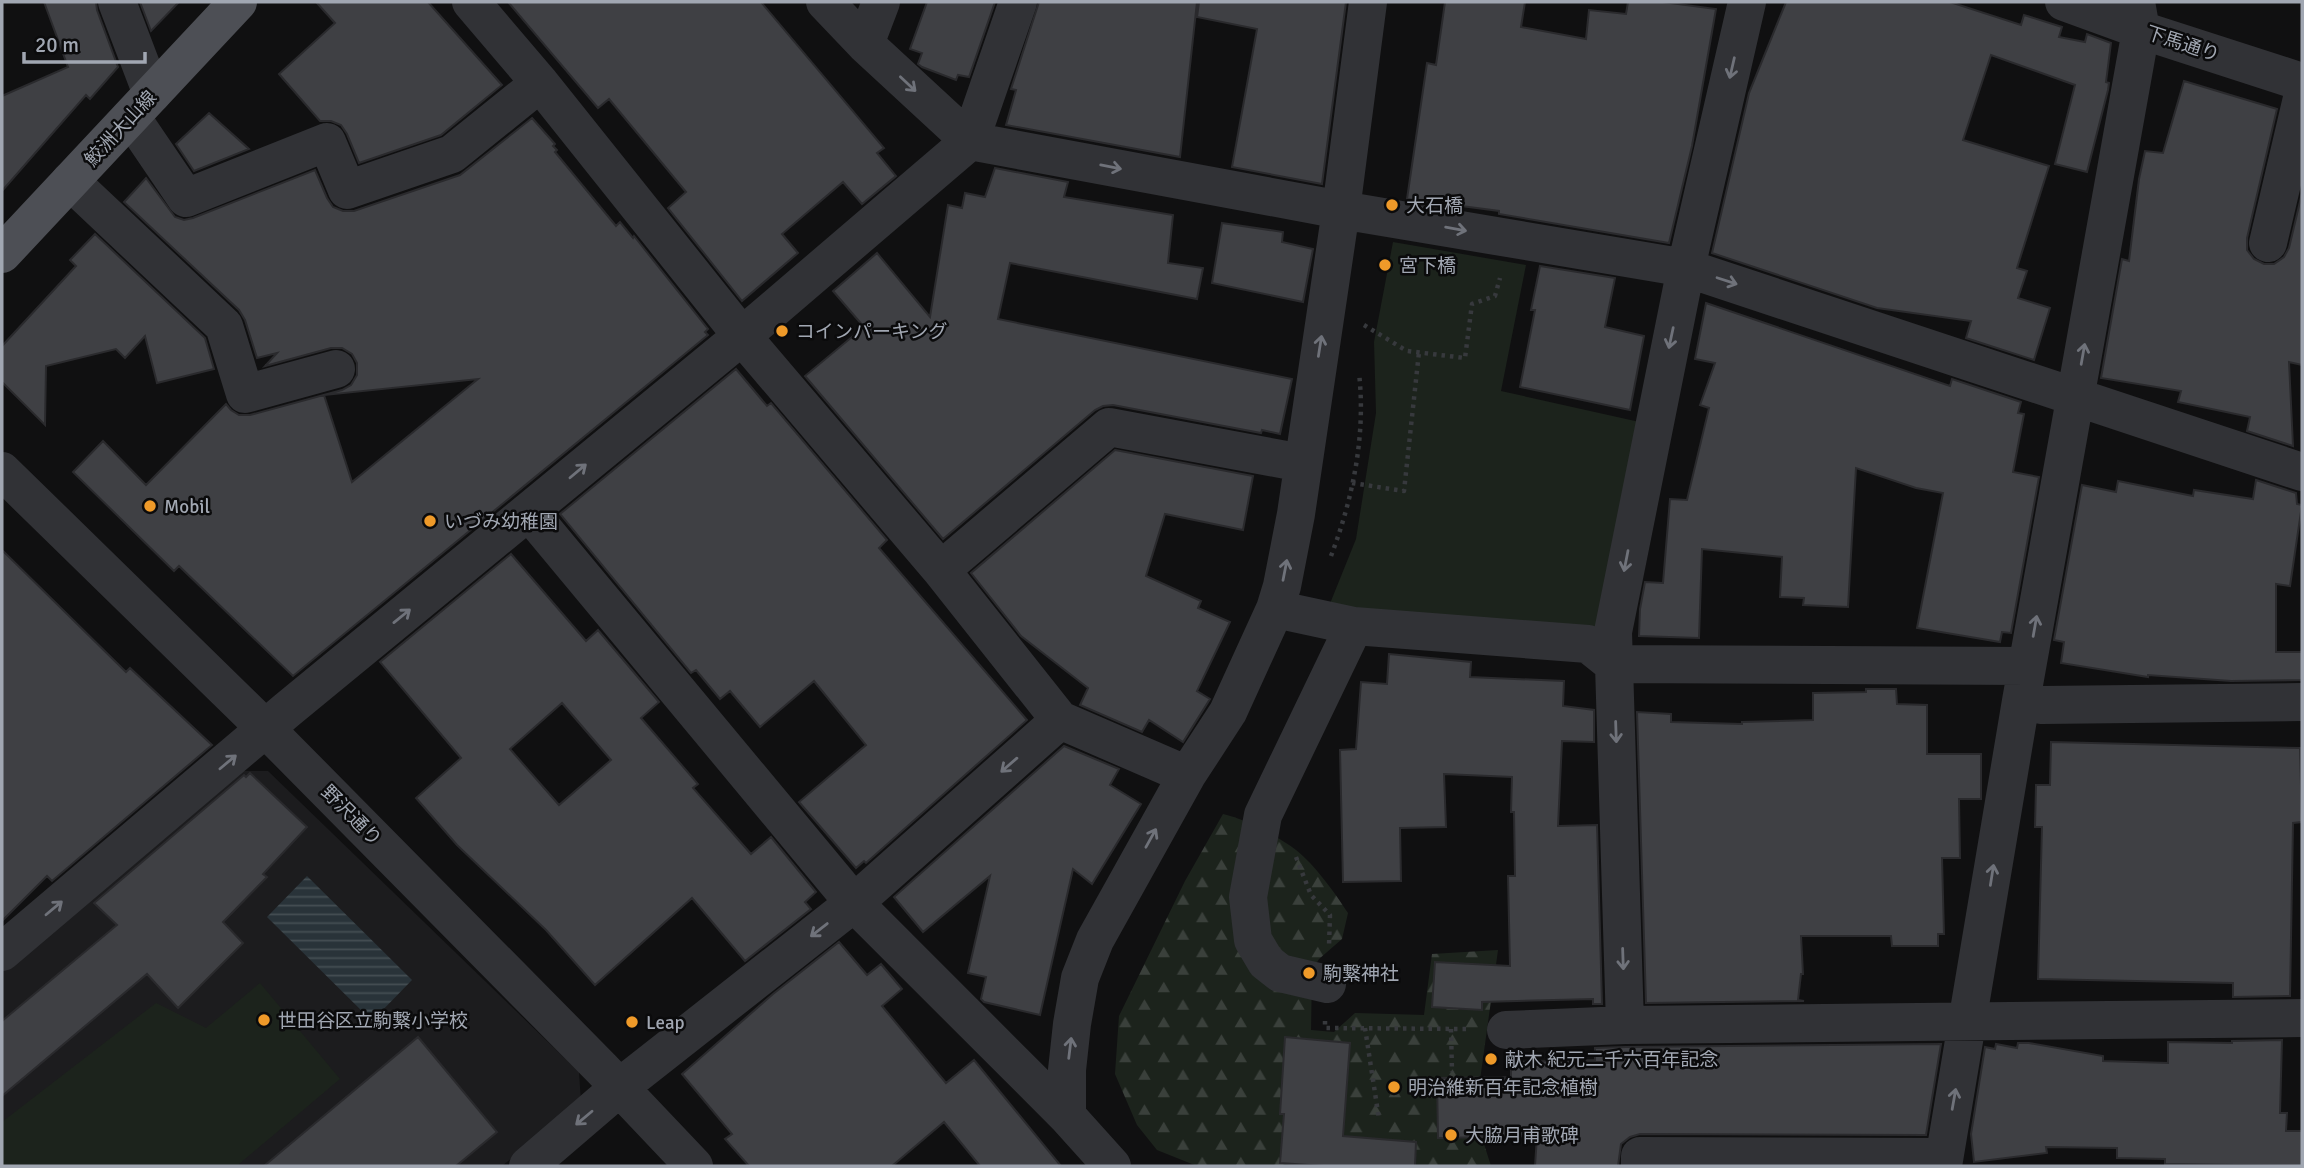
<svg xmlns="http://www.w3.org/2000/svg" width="2304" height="1168" viewBox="0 0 2304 1168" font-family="Signika,'Noto Sans JP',sans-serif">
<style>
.built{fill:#1c1c1e}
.forest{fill:url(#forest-firs)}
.green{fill:#1c231c}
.water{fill:url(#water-rules)}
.building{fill:#3f4044;stroke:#2a2a2d;stroke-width:2;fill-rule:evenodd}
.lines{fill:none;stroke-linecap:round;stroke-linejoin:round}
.path{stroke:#37393d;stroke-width:4.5;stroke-dasharray:3.5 5;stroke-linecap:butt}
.minor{stroke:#313236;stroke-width:38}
.major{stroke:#4d4f55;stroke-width:38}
.oneway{stroke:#6f727a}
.poi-dot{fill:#ef9a29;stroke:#0b0b0c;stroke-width:2.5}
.labels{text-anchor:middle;stroke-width:5;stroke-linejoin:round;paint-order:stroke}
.street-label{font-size:19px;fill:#a1a7b2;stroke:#0b0b0c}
.poi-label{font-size:19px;fill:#a1a7b2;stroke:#0b0b0c;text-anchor:start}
</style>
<defs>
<pattern id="forest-firs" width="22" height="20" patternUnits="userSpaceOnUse" patternTransform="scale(1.75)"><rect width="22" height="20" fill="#1c231c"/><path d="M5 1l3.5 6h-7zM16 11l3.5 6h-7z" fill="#3a403b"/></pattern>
<pattern id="water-rules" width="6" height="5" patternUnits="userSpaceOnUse" patternTransform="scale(1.75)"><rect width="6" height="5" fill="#293339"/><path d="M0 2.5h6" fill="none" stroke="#454e53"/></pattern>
</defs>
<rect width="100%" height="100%" fill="#101011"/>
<path class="built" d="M243,771H268L579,1072L581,1102L502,1166H2V968Z"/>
<path class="forest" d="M1223,814C1245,819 1277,836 1296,850C1315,865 1335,893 1348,913L1342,939L1319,959L1312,970L1311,1030L1334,1032L1355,1013L1424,1015L1432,954L1498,950L1475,1116L1491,1166H1197L1157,1150L1137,1125L1115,1074L1119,1016L1185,881Z"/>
<path class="green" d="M1393,242L1526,265L1501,391L1653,425L1613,632L1329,606L1356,539L1376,413L1374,342Z
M260,983L340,1079L239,1164L240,1166H2V1122L156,1003L206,1028Z"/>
<path class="water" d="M307,876L412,980L372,1021L267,917Z"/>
<path class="building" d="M44,2H96L97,10L118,67L90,99L86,95L2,191V96L68,67Z
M140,2H179L151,31Z
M316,2H428L502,85L441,135L359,163L347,134L341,125L331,121H320L279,74L335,23Z
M508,2H761L884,148L877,153L896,176L862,204L843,182L782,234L798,253L742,301L668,208L686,192L609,99L598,108Z
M927,2H995L969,77L958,75L956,80L922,67L918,64L922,53L910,49Z
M1039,2H1197L1180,157L1006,125L1016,90L1011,89Z
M1199,2H1346L1322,184L1232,167L1257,29L1197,17Z
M1445,2H1525L1521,27L1586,39L1589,10L1626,14L1628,2H1663L1716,9L1692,146L1669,243L1499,214V211L1407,199L1427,63L1436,65Z
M1786,2H1950L2021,25L2024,15L2062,27L2059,37L2085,42L2087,34L2111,43L2106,82L2109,83L2108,90L2087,172L2055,164L2075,85L1991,55L1963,140L2049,166L2017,268L2027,271L2018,298L2050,308L2034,360L1966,338L1971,321L1877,308L1712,253L1749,93Z
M2184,81L2277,109L2247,238V250L2254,259L2264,264H2274L2284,257L2289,248L2302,193V365L2289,362L2293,446L2247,431L2250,417L2178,402L2181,391L2101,378L2122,259L2129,261L2139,179L2145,151L2163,153Z
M209,113L249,149L194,171L176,144Z
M532,118L555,144L553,146L557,150L555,152L616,226L620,222L633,238L634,236L708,329L705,332L708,335L293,676L179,566L174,571L73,472L103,441L146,485L226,404L231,410L239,415H250L342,390L351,385L357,375V363L352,354L342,348H331L265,366L277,353L257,358L245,320L239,310L124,202L146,178L175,217L184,220L193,218L315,170L327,198L333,207L343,211H354L460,175ZM478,379L352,482L324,395Z
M995,168L1068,182L1064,197L1173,215L1168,263L1203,268L1197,299L1010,263L998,319L1292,379L1280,434L1262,430L1261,433L1113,405L1103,406L1095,410L943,539L805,376L864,327L833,291L877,253L930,317L948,205L962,208L965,193L985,197Z
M1222,223L1283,232L1282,242L1313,249L1303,302L1212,283Z
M95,234L205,338L214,369L157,383L145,336L125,358L116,349L46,366L45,425L2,382V346L76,266L70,260Z
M1540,266L1615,278L1605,327L1644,336L1630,410L1520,387L1535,310H1531Z
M1706,303L1950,386L1952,379L2021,402L2018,413L2024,414L2013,472L2039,477L2011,633L2002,632L2000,642L1917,628L1943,493L1916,488L1856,468L1848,607L1803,605L1804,598L1780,597L1782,557L1702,549L1699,638L1639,636L1640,609L1645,582L1663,583L1670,499L1687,500L1709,408L1700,405L1715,363L1695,359Z
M736,369L767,406L771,403L887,540L879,548L1027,720L866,863L864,861L856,868L799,802L866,745L814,681L760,727L730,691L720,699L696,670L691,673L560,514Z
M1115,450L1253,476L1243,530L1165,514L1146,576L1201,601L1198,608L1230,622L1197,691L1210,699L1183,742L1149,720L1142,732L1080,705L1088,688L1021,636L971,573Z
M2256,480L2296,493L2297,504L2302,505L2290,586L2276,584V652H2302V680L2231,681L2148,675V677L2061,663L2064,642L2054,640L2082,485L2116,492L2118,481L2193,496L2194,490L2253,499Z
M2,550L126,672L130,668L212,745L52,881L47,876L2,921Z
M511,554L586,641L598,630L659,702L641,718L698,784L693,788L751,854L771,837L816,892L805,902L811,909L745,961L692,898L595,985L546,930L457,845L416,798L461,758L380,662ZM562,703L611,760L559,805L510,749Z
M1389,654L1471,662L1470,677L1564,681L1563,706L1594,710V742L1562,741L1558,826L1597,825L1602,1004H1593V999L1482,1002V1010L1432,1007L1435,962L1510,966L1508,876H1515L1514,812H1511L1512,777L1444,774L1446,827L1400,828L1401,881L1343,882L1340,750L1356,749L1361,682L1387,684Z
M1866,689H1896L1897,704L1927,705V754H1981V799H1959L1960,858H1942L1944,934H1938V946H1892L1891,936H1801L1803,974H1801L1798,1000L1804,1001L1646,1003L1637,712L1671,714V722L1742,724V722L1813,720V693L1866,692Z
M2051,742L2300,748L2302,822L2293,823L2290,996L2233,997V983L2038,979L2042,827H2035L2036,785H2050Z
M1064,746L1119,769L1110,785L1141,804L1092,884L1073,869L1040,1015L984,1002L981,999L986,977L968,973L990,876L923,932L894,897Z
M250,773L307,827L263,874L267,877L223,922L243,943L178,1008L147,974L2,1096V1021L117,925L94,903L244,775L246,777Z
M839,942L867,975L881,964L902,989L882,1006L946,1083L974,1060L1061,1166H980L944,1122L892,1166H749L725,1139L732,1134L682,1074L773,994Z
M418,1037L497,1132L456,1166H264Z
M1285,1037L1350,1043L1343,1136L1416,1142L1415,1166H1323L1280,1163L1284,1114H1280Z
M2282,1040L2280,1113H2287L2286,1131H2302V1166L2165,1164V1159L2117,1158V1148L2046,1147L2047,1153L1974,1162L1971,1134L1985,1047L1995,1049L1996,1044L2017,1048L2018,1043H2029L2103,1056V1061L2168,1063V1042L2232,1043V1041Z
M1941,1044L1926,1135L1640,1134L1630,1137L1621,1144L1618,1166H1535L1537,1136L1438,1138L1437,1078L1511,1077V1062L1595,1060V1048L1626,1047Z"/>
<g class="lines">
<path class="path" d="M1364,325L1407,351L1465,358L1472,304L1495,296L1500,278
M1352,483L1404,491L1419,352
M1331,556C1353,498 1366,435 1359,373
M1296,857L1311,895L1330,915L1329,946
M1325,1021V1028L1466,1029
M1365,1028L1379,1119
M1451,1029L1452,1072"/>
<path class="minor" d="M117,2L152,94
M471,2L540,83L742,336L941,570L1060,720L1187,775
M825,2L865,44L970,141L1341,210L1686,268L2302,472
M2064,2L2141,30L2302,82
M865,44L881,2
M131,117L186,198L327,142L347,190L452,154L540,83
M70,181L224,326L245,394L336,369
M2268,243L2302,98
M2,471L266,729L602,1069L694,1166
M529,512L854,903L1067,1116L1112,1166
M941,570L1109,427L1302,463
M1275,609L1354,626L1588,644L1613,664L2027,666
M2021,701L2042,705L2302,702
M2,952L287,710L742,336L970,141L1018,2
M1327,984L1280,973L1266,962L1253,940L1248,897L1263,815L1354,626
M1625,1025L1613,632L1686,268L1747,2
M1506,1030L1625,1025L2302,1018
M1067,1116V1070L1072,1024L1080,978L1095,940L1187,775L1228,712L1275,609L1282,586L1296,514L1341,210L1368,2
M528,1166L620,1087L854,903L1060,720
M1640,1166V1156L1944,1157
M1943,1166L2021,701L2141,30L2136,2"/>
<path class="major" d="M2,254L238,2"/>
</g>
<defs><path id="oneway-shaft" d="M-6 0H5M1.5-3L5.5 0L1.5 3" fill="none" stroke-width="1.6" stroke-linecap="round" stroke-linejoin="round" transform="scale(1.75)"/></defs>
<g class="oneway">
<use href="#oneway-shaft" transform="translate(1732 68) rotate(103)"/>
<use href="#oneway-shaft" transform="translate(908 84) rotate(43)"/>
<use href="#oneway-shaft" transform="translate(1111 167) rotate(11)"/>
<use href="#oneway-shaft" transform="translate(1456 229) rotate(10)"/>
<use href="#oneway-shaft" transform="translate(1727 281) rotate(18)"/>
<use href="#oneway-shaft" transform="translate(1671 338) rotate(102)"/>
<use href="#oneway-shaft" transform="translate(1320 346) rotate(-81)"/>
<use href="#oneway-shaft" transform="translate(2083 354) rotate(-80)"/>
<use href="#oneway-shaft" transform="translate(578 471) rotate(-40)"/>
<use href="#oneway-shaft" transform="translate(1626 561) rotate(101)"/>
<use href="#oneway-shaft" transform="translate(1285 570) rotate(-79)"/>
<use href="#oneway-shaft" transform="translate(402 616) rotate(-39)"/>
<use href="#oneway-shaft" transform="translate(2035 626) rotate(-80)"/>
<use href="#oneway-shaft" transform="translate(1616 732) rotate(88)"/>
<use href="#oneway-shaft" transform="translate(228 762) rotate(-40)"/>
<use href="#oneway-shaft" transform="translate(1009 765) rotate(139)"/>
<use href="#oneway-shaft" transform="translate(1151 838) rotate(-61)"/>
<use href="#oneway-shaft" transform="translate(1992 875) rotate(-81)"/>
<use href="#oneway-shaft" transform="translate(54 908) rotate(-40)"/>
<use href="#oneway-shaft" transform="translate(819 930) rotate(142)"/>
<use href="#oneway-shaft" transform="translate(1623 959) rotate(88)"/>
<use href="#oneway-shaft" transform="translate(1070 1048) rotate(-83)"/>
<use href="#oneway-shaft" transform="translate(1954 1099) rotate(-80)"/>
<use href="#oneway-shaft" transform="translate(584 1118) rotate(140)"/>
</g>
<g class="poi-dot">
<circle cx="1392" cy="205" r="7"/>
<circle cx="1385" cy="265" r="7"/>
<circle cx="782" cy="331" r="7"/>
<circle cx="150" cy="506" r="7"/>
<circle cx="430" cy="521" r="7"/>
<circle cx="1309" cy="973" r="7"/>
<circle cx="264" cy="1020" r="7"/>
<circle cx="632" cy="1022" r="7"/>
<circle cx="1491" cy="1059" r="7"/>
<circle cx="1394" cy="1087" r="7"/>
<circle cx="1451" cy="1135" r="7"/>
</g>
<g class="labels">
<g class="street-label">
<text transform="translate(2183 43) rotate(18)" y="7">下馬通り</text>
<text transform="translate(120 128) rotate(-47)" y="7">鮫洲大山線</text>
<text transform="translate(352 815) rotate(45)" y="7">野沢通り</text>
</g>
<g class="poi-label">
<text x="1406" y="212">大石橋</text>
<text x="1399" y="272">宮下橋</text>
<text x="796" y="338">コインパーキング</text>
<text x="164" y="513">Mobil</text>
<text x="444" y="528">いづみ幼稚園</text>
<text x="1323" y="980">駒繋神社</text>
<text x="278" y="1027">世田谷区立駒繋小学校</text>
<text x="646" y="1029">Leap</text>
<text x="1505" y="1066">献木 紀元二千六百年記念</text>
<text x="1408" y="1094">明治維新百年記念植樹</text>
<text x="1465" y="1142">大脇月甫歌碑</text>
</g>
</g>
<rect width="2304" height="1168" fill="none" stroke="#a1a7b2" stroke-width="7"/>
<path d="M24 52v10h121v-10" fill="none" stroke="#a1a7b2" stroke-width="3.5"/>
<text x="35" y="52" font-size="21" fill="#a1a7b2" stroke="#0b0b0c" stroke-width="5" paint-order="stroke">20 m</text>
</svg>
